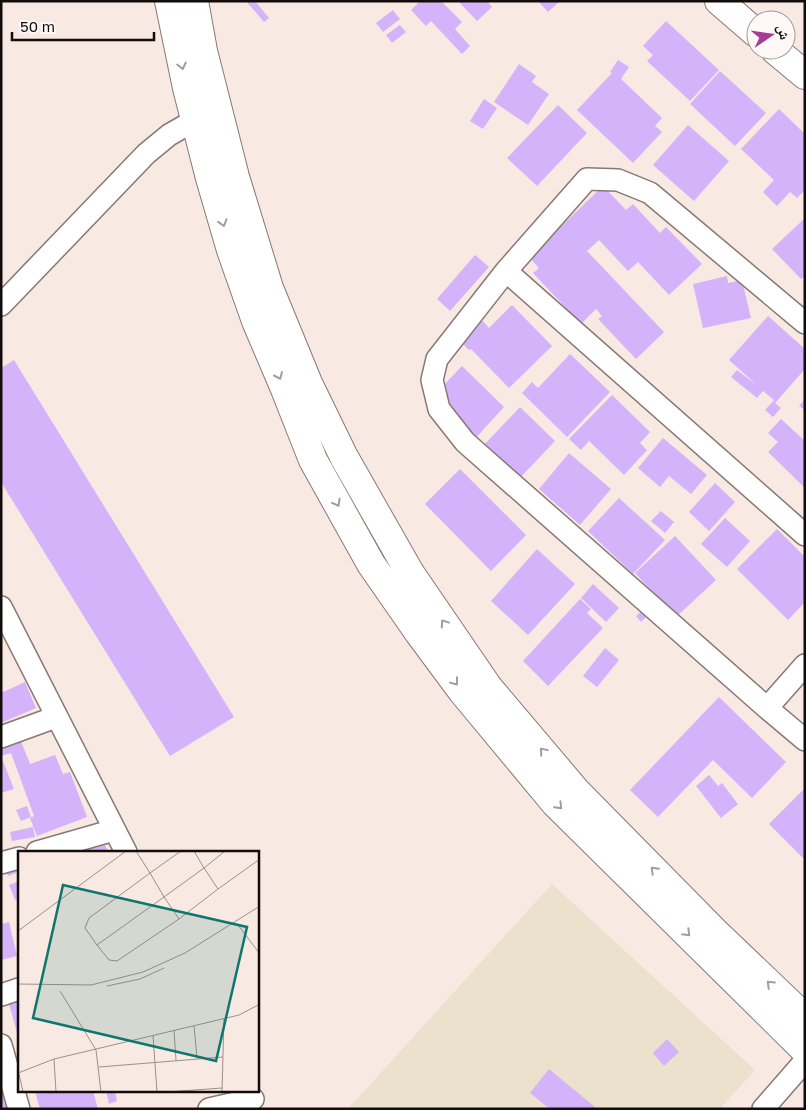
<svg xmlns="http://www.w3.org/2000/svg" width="806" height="1110" viewBox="0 0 806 1110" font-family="'Golos Text','Noto Naskh Arabic',sans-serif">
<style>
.industrial{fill:#ece1cc}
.building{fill:#d4b3fa}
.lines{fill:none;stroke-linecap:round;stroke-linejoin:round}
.street-casing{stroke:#867974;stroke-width:24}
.primary-casing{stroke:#867974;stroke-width:30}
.highway-casing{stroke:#867974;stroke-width:30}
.street{stroke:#fff;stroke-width:21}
.primary{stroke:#fff;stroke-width:28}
.highway{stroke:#fff;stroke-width:28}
.oneway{stroke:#a09e9d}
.inset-road{fill:none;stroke:#9c918d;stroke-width:1}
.view{fill:#0f766e;fill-opacity:0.15;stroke:#0f766e;stroke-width:2.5}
.inset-edge{fill:none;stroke:#120d0b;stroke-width:2.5}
</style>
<rect width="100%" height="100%" fill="#f8e9e3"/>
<path class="industrial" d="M552,884L755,1070L720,1109H348Z"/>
<path class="building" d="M246,1H255L269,18L264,22Z
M420,1H443L442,2L462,22L455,29L470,46L462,54L431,21L426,26L411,10Z
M458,1H487L492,7L477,21Z
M538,1H560L548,12Z
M393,10L400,19L383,32L376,23Z
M666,21L719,70L690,101L647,61L653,55L643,46Z
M400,25L406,32L392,43L386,35Z
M618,60L629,67L621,79L662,118L655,126L662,132L633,163L577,110L612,73L610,72Z
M519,64L536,76L532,82L549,94L528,125L494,102Z
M720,71L766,113L735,146L690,104Z
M484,99L497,108L483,129L470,121Z
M558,105L587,133L537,186L507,158Z
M779,109L805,134V190L797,198L790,192L777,206L763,192L774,180L741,149Z
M688,125L729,161L694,201L653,165Z
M603,186L626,210L633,204L660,233L666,227L702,264L669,295L638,262L628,271L599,240L587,251L664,332L636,359L598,319L602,316L596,309L581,324L533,273L539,268L529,257Z
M805,218V276L801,279L772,249Z
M475,255L489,267L450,311L437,299Z
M727,276L728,283L742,280L751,318L703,328L693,284Z
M512,305L552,346L509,388L471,349L469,350L458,339L480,318L489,328Z
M768,316L805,349V369L775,403L781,408L773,417L765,410L774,400L763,391L757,398L731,377L737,370L759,387L729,360Z
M570,354L610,392L567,437L522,393L532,382L538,388Z
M14,360L234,717L170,756L1,482V368Z
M462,366L504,407L472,442L439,390Z
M612,395L650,432L640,443L647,450L624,475L589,441L581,450L569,439Z
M805,399V410L799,406Z
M520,407L555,441L518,480L483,446Z
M781,419L805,441V488L768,452L778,442L768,433Z
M663,438L707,475L691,494L669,476L660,487L638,468Z
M569,453L611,489L580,525L539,489Z
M460,469L526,535L491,571L425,504Z
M715,483L735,502L709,531L689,512Z
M619,498L665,540L633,574L588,531Z
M661,511L674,522L665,533L651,521Z
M725,518L750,541L727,567L701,544Z
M777,529L805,557V602L788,620L737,569Z
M675,536L716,580L676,617L635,573Z
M537,549L575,584L528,635L491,601Z
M593,584L619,608L606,622L581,598Z
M580,599L591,609L587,613L603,628L548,686L523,661Z
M644,609L649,614L641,622L636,616Z
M605,648L619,660L597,687L583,676Z
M25,682L36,708L1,723V693Z
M719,697L786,762L752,798L713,760L658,817L630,790Z
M17,731L30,764L55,755L63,774L70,772L87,817L37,836L30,818L34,816L11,753L1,756L14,789L1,793V737Z
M709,775L718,786L722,783L738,804L721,818L696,786Z
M805,788V856L803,858L769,824Z
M27,806L31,817L21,821L16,810Z
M33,827L35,837L12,841L10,832Z
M102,837L108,852H81L78,847Z
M19,859V872L8,876L4,865Z
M19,881V898L15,900L9,885Z
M9,922L17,956L1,960V924Z
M19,1001V1036H18L9,1004Z
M667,1039L679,1052L664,1066L653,1053Z
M549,1069L595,1107L594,1109H550L530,1093Z
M1,1081L14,1109H1Z
M35,1091H93L98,1109H40Z
M106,1091H115L117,1101L109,1104Z"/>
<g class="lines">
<g class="street-casing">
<path id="street" d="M506,271L805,535
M1,305L146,154L169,135L195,120
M805,323L650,193L618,180L587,179L506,271L437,359L432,380L439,409L465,442L767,708L805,665
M1,607L126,852
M767,708L805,740
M1,737L56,717
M37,852L114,830
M1,863L19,858
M1,995L19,989
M1,1045L19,1109
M209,1109L253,1099
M763,1109L805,1061"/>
</g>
<g class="primary-casing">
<path id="primary" d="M719,1L756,33
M775,50L805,75"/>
</g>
<g class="highway-casing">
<path id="highway" d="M169,1L187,88L210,178L231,250L256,321L285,389L313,460L371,564L419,633L462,691L555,803L805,1050
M194,1L203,51L235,177L269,288L308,383L344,457L410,573L488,687L576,791L714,931L805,1018"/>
</g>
<use href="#street" class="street"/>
<use href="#primary" class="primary"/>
<use href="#highway" class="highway"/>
</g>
<defs><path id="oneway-chevron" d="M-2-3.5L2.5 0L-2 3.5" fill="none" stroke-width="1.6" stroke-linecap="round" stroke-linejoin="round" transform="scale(1.25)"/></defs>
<g class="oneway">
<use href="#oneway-chevron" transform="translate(182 66) rotate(77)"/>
<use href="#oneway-chevron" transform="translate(223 223) rotate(73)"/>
<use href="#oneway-chevron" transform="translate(279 376) rotate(66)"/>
<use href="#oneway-chevron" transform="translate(337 503) rotate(61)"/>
<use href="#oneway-chevron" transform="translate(444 623) rotate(-124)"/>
<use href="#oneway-chevron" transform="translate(455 682) rotate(53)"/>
<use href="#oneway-chevron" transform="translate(543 751) rotate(-130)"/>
<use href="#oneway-chevron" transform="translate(559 806) rotate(46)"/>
<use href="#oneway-chevron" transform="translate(654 870) rotate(-135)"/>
<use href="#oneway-chevron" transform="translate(687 933) rotate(45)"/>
<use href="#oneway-chevron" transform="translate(770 984) rotate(-136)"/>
</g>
<g transform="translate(18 851)">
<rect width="241" height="241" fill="#f8e9e3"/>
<path class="inset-road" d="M176,0L186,17L207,0M200,38L242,8M161,68L200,38L186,17L146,46L132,22L163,0M220,74L242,103M0,80L108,0M79,94L146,46L161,68L99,110L91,109L79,94L67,77L71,67L132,22L118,0M0,133L73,134L125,121L167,102L242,55M89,135L122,128L146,117M42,140L78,199L83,241M176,175L179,207M156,180L158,209M135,185L139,241M36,208L38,241M81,216L205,206M0,222L36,208L221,164L242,153M1,223L5,241M149,241L204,237M204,241L206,167"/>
<path class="view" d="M45,34L229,76L198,210L15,167Z"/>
<rect width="241" height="241" class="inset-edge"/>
</g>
<rect width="806" height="1110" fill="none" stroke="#120d0b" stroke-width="5"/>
<g transform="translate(771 35) rotate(77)"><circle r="24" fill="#fef8f6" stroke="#a09a98"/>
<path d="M0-4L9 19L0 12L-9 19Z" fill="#a73b9b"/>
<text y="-8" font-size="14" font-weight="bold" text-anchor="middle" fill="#120d0b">ش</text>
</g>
<path d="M12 32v8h142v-8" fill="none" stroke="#120d0b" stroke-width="2.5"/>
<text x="20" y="32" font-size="15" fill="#120d0b" stroke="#fef8f6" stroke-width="4" paint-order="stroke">50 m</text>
</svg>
